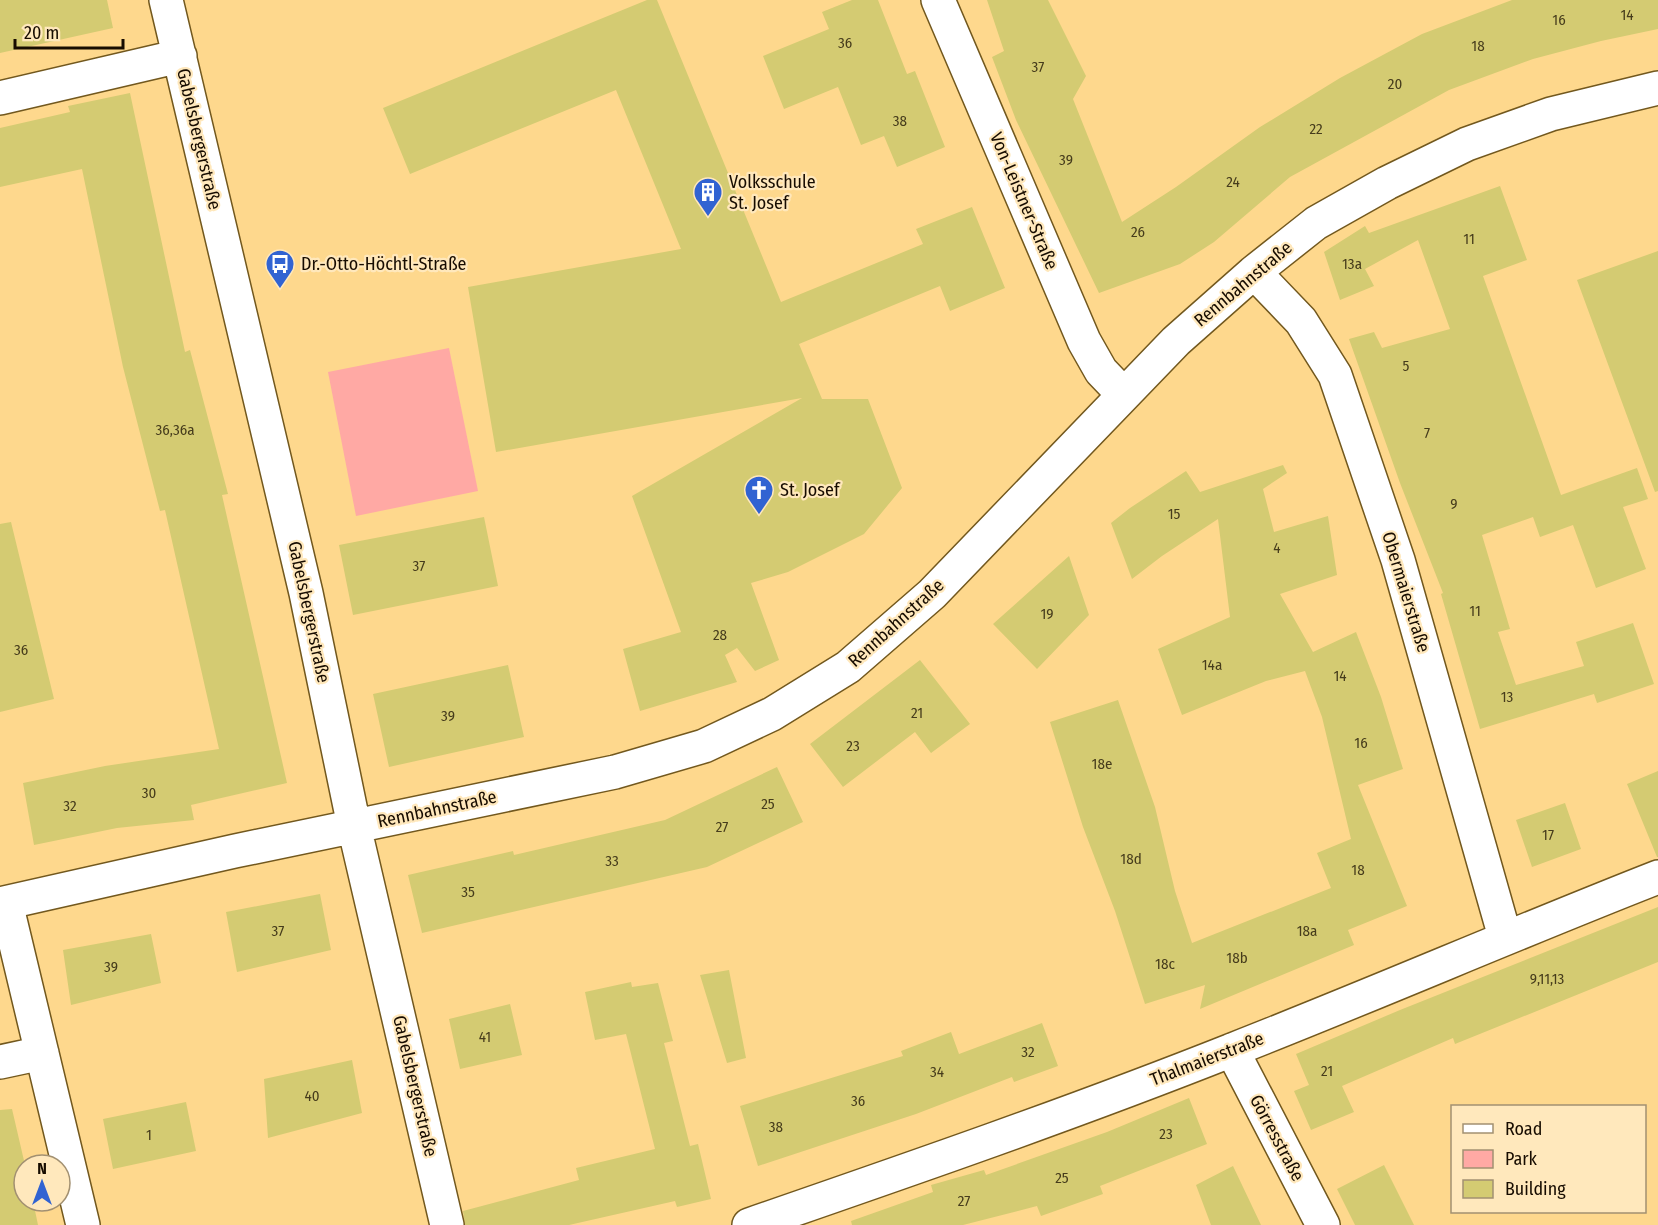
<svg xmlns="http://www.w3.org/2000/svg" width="1658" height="1225" viewBox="0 0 1658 1225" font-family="'Fira Sans Condensed',sans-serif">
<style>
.green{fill:#ffa9a4}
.building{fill:#d4cb72}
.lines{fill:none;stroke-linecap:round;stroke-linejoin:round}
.minor-casing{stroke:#72581e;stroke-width:36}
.minor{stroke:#fff;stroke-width:33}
.labels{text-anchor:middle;stroke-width:4.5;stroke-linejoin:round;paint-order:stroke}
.number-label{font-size:15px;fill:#463c1c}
.street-label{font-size:18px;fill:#170c00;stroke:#ffe8bc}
.poi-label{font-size:18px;fill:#170c00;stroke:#ffe8bc;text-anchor:start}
</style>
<rect width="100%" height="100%" fill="#fed88d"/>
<path class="green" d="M449,348L478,491L356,516L328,372Z"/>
<path class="building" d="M0,0H107L113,28L0,53Z
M647,0H657L781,302L923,244L916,229L972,207L1005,288L950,311L940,286L799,344L822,399H868L902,488L864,534L788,572L751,583L779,660L755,671L737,648L725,655L737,682L640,711L623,649L681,632L632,496L802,398L496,452L468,287L681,249L616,90L410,174L383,108Z
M852,0H878L907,74L915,71L945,147L897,167L884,136L861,145L838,87L784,109L763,56L829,29L822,12Z
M987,0H1048L1086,76L1073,99L1122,222L1176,187L1260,127L1340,78L1422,34L1512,0H1658V29L1601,41L1533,59L1449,90L1290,177L1214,242L1180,264L1099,293L1016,120L992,57L1004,51Z
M130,93L185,352L190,350L228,494L222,495L287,783L191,805L194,820L117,828L34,845L23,783L105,766L219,749L165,510L160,511L123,367L82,169L0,187V128L70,112L68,106Z
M1500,186L1527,260L1483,276L1561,495L1637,468L1648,499L1623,507L1646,569L1596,588L1573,525L1540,537L1533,517L1482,535L1510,629L1498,632L1516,685L1584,666L1576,642L1633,623L1654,684L1597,703L1594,694L1480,729L1441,594L1443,593L1400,483L1349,339L1374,332L1382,348L1450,329L1418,240L1365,269L1374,286L1340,300L1324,252L1365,226L1369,233Z
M1658,251V491L1655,492L1577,280Z
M1283,465L1287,473L1263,489L1274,532L1328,516L1337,575L1280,594L1313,652L1356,632L1381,697L1403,769L1358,785L1407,906L1348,930L1354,945L1200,1009L1205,985L1145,1004L1115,911L1083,827L1050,722L1118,700L1155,807L1175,891L1192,943L1331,888L1317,853L1351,839L1322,717L1305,671L1266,681L1182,715L1158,649L1230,617L1218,519L1162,556L1132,579L1111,523L1130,508L1186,471L1200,492Z
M484,517L498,586L353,615L339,545Z
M11,522L54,699L0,712V524Z
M1069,556L1089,615L1037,669L993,624Z
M920,660L970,724L931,753L915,732L843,787L810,744Z
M508,665L524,737L389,767L373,694Z
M777,767L803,822L707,867L422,933L408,875L513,851L514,855L665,820Z
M1658,771V857H1657L1627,784Z
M1565,803L1581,849L1532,867L1516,820Z
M320,894L331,950L237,972L226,912Z
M1658,907V962L1455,1044L1453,1038L1342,1086L1354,1112L1311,1130L1294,1091L1309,1085L1296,1054L1400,1010Z
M151,934L161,983L71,1005L63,950Z
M729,970L746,1058L727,1063L700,975Z
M631,982L632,987L658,983L673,1041L664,1043L690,1146L698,1144L711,1199L677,1207L675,1201L569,1225H465L463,1211L579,1180L576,1168L655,1149L626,1034L595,1040L585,992Z
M510,1004L522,1055L460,1069L449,1019Z
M1042,1023L1058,1066L1014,1082L1012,1077L916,1114L758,1166L740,1106L903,1056L901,1051L951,1032L959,1054Z
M352,1060L362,1113L268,1138L264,1079Z
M1189,1098L1207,1144L1100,1186L1103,1194L1041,1216L1037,1206L963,1225H852L851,1221L933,1192L931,1185L984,1170L986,1175L1107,1132Z
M186,1102L196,1151L113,1169L103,1119Z
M12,1109L25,1165L24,1201H33L38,1225H0V1110Z
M1384,1165L1414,1225H1355L1337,1189Z
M1233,1166L1261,1225H1211L1196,1185Z"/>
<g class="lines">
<g class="minor-casing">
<path id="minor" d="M166,0L306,593L354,826L447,1225
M938,0L1084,341L1101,371L1123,394
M0,98L180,56
M1254,272L1301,321L1335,375L1398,560L1505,937
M6,903L83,1225
M0,904L235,851L615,772L704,746L772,714L848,667L932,594L1176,341L1254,272L1316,223L1387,183L1467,144L1551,114L1658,88
M1232,1050L1323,1225
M0,1062L42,1053
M749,1225C911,1169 1073,1113 1232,1050C1375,994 1515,933 1658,877"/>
</g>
<use href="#minor" class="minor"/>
</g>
<defs>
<g id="building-pin" transform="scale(1.5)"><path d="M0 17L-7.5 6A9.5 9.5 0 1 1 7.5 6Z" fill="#3163d2" stroke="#ffe8bc"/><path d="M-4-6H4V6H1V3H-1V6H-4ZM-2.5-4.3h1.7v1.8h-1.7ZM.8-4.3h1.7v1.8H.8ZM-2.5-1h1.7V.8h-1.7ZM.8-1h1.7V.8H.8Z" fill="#fff"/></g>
<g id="bus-pin" transform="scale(1.5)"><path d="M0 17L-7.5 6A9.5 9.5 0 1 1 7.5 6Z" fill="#3163d2" stroke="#ffe8bc"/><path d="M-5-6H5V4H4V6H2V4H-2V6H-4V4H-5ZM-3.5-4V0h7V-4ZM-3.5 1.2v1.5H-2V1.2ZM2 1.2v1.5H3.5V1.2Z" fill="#fff"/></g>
<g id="church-pin" transform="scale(1.5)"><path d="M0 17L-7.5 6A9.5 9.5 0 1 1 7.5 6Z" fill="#3163d2" stroke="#ffe8bc"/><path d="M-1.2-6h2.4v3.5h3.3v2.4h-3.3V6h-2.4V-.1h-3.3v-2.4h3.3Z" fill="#fff"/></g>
</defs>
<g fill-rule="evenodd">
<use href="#building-pin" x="708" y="192"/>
<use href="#bus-pin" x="280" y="264"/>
<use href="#church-pin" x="759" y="490"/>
</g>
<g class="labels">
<g class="number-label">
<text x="1627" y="20">14</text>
<text x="1559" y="25">16</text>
<text x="845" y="48">36</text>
<text x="1478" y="51">18</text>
<text x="1038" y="72">37</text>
<text x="1395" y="89">20</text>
<text x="900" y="126">38</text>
<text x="1316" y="134">22</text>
<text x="1066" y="165">39</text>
<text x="1233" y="187">24</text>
<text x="1138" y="237">26</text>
<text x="1469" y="244">11</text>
<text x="1352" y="269">13a</text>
<text x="1406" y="371">5</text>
<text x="175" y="435">36,36a</text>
<text x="1427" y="438">7</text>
<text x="1454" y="509">9</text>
<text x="1174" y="519">15</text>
<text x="1277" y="553">4</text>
<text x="419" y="571">37</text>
<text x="1475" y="616">11</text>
<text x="1047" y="619">19</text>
<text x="720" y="640">28</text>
<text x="21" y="655">36</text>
<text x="1212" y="670">14a</text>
<text x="1340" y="681">14</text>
<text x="1507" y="702">13</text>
<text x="917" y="718">21</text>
<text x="448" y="721">39</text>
<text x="1361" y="748">16</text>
<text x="853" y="751">23</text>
<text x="1102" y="769">18e</text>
<text x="149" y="798">30</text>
<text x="768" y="809">25</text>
<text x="70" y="811">32</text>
<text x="722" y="832">27</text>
<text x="1548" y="840">17</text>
<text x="1131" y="864">18d</text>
<text x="612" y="866">33</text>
<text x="1358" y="875">18</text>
<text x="468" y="897">35</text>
<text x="278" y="936">37</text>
<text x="1307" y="936">18a</text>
<text x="1237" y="963">18b</text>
<text x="1165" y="969">18c</text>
<text x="111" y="972">39</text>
<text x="1547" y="984">9,11,13</text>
<text x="485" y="1042">41</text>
<text x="1028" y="1057">32</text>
<text x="1327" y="1076">21</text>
<text x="937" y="1077">34</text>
<text x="312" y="1101">40</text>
<text x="858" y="1106">36</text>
<text x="776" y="1132">38</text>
<text x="1166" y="1139">23</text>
<text x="149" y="1140">1</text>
<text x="1062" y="1183">25</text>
<text x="964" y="1206">27</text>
</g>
<g class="street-label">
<text transform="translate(199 139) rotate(77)" y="6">Gabelsbergerstraße</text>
<text transform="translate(1024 201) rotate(67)" y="6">Von-Leistner-Straße</text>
<text transform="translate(1243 284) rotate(-40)" y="6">Rennbahnstraße</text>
<text transform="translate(1406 592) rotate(73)" y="6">Obermaierstraße</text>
<text transform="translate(309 612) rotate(78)" y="6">Gabelsbergerstraße</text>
<text transform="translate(896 623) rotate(-42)" y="6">Rennbahnstraße</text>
<text transform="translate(437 809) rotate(-12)" y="6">Rennbahnstraße</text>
<text transform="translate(1207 1059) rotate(-21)" y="6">Thalmaierstraße</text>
<text transform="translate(415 1086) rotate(77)" y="6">Gabelsbergerstraße</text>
<text transform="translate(1277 1138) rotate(62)" y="6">Görresstraße</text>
</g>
<g class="poi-label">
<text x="729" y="188">Volksschule<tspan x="729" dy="21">St. Josef</tspan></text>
<text x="301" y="270">Dr.-Otto-Höchtl-Straße</text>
<text x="780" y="496">St. Josef</text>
</g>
</g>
<rect x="1451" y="1105" width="195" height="108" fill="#ffe8bc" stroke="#a29071" stroke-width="1.5"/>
<rect x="1463" y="1124" width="30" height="9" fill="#ffffff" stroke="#a29071" stroke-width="1.5"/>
<text x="1505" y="1135" font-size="18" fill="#170c00">Road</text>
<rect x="1463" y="1150" width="30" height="18" fill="#ffa9a4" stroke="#a29071" stroke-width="1.5"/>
<text x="1505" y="1165" font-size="18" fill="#170c00">Park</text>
<rect x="1463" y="1180" width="30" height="18" fill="#d4cb72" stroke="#a29071" stroke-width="1.5"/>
<text x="1505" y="1195" font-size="18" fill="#170c00">Building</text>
<g transform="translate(42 1183)"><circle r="28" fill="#ffe8bc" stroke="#a29071" stroke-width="1.5"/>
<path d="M0-4.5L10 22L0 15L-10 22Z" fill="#3163d2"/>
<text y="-9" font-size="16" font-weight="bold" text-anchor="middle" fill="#170c00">N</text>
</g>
<path d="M15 39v9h108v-9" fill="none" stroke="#170c00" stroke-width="3"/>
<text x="24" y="39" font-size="18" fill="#170c00" stroke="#ffe8bc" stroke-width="4.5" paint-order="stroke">20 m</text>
</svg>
